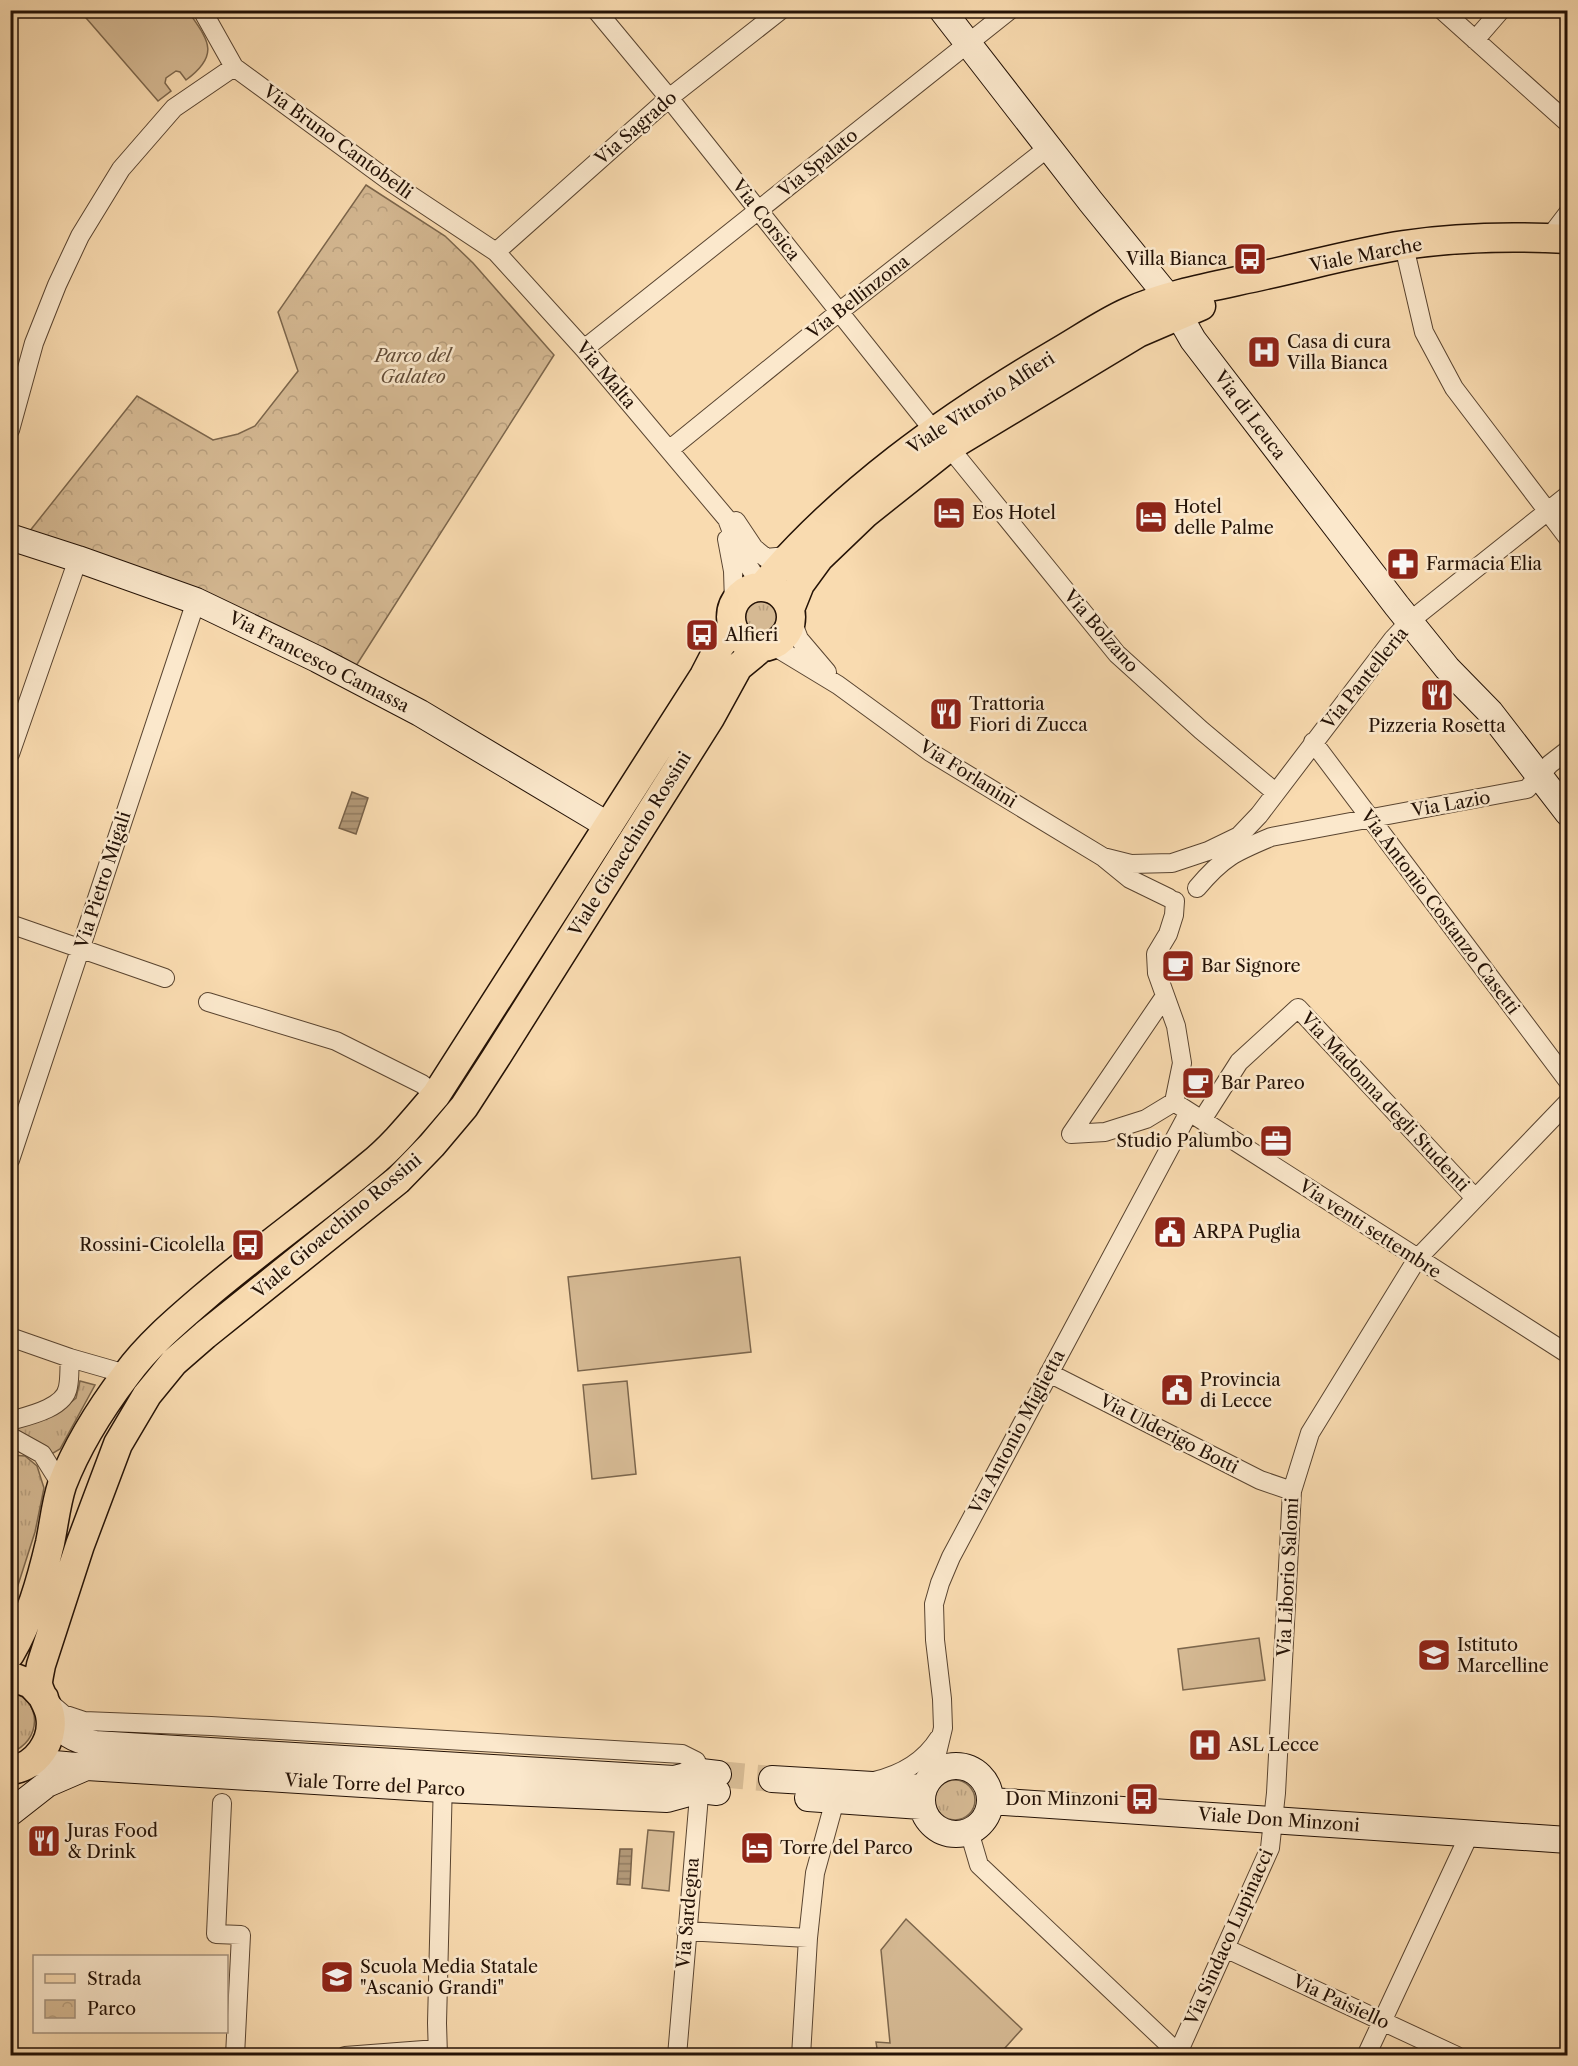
<svg xmlns="http://www.w3.org/2000/svg" width="1578" height="2066" viewBox="0 0 1578 2066" font-family="'Libre Caslon Text',serif">
<style>
.grass{fill:url(#grass-tufts);stroke:#7c664c;stroke-width:1.5}
.park{fill:url(#park-crowns);stroke:#7c664c;stroke-width:1.5}
.garden{fill:#d5b993;stroke:#7c664c;stroke-width:1.5}
.water{fill:url(#water-rules);stroke:#796249;stroke-width:1.5}
.lines{fill:none;stroke-linecap:round;stroke-linejoin:round}
.secondary-tunnel{stroke:#d9bd96;stroke-width:26;stroke-dasharray:26 13;stroke-linecap:butt}
.street-casing{stroke:#594430;stroke-width:20}
.secondary-casing{stroke:#241206;stroke-width:28}
.primary-casing{stroke:#241206;stroke-width:31}
.street{stroke:#fbe8cc;stroke-width:18}
.secondary{stroke:#fbe8cc;stroke-width:26}
.primary{stroke:#f9dbb0;stroke-width:28}
.labels{text-anchor:middle;stroke-width:5;stroke-linejoin:round;paint-order:stroke}
.street-label{font-size:18px;fill:#241206;stroke:#fbe8cc}
.poi-label{font-size:18px;fill:#241206;stroke:#fbe8cc;text-anchor:start}
.park-label{font-size:18px;font-style:italic;fill:#624c37;stroke:#fbe8cc}
</style>
<defs>
<pattern id="grass-tufts" width="24" height="20" patternUnits="userSpaceOnUse" patternTransform="scale(1.5)"><rect width="24" height="20" fill="#d5b993"/><path d="M3 7l-1-3M5 7V3M7 7l1-3M15 17l-1-3M17 17v-4M19 17l1-3" fill="none" stroke="#b79e7d"/></pattern>
<pattern id="park-crowns" width="20" height="18" patternUnits="userSpaceOnUse" patternTransform="scale(1.5)"><rect width="20" height="18" fill="#d5b993"/><path d="M2 6a3 3 0 1 1 6 0M12 15a3 3 0 1 1 6 0" fill="none" stroke="#b79e7d"/></pattern>
<pattern id="water-rules" width="6" height="5" patternUnits="userSpaceOnUse" patternTransform="scale(1.5)"><rect width="6" height="5" fill="#b19776"/><path d="M0 2.5h6" fill="none" stroke="#907a5f"/></pattern>
</defs>
<rect width="100%" height="100%" fill="#f9dbb0"/>
<filter id="stains"><feTurbulence type="fractalNoise" baseFrequency=".00333" numOctaves="4"/><feColorMatrix values="0 0 0 0 .2 0 0 0 0 .09 0 0 0 0 .02 0 0 0 .5 -.17"/></filter>
<radialGradient id="worn" r=".72"><stop offset=".6" stop-color="#630" stop-opacity="0"/><stop offset="1" stop-color="#630" stop-opacity=".3"/></radialGradient>
<path class="grass" d="M743 615a17 17 0 1 1 34 0a17 17 0 1 1-34 0Z
M80,1381L95,1385L60,1449L50,1455L11,1433V1426L66,1406L76,1398Z
M11,1455L25,1456L37,1466L44,1488L35,1532L11,1607Z
M10,1692C44,1699 41,1743 11,1752Z
M935 1800a20 20 0 1 1 40 0a20 20 0 1 1-40 0Z"/>
<path class="park" d="M366,185L445,236L473,263L554,355L354,669L25,537L137,396L213,440L238,434L255,426L298,371L278,312Z"/>
<path class="garden" d="M80,11H188C208,40 221,54 186,80L180,72L176,71L166,78L165,83L171,91L158,101Z
M740,1257L751,1352L578,1371L568,1277Z
M627,1381L636,1474L592,1479L583,1385Z
M1259,1638L1265,1680L1183,1690L1178,1649Z
M648,1830L674,1832L669,1891L642,1888Z
M906,1919L1022,2029L1005,2048L1013,2055H878L876,2042L890,2043L881,1950Z"/>
<path class="water" d="M352,792L368,798L356,834L339,828Z
M620,1849H632L630,1885L617,1884Z"/>
<g class="lines">
<path class="secondary-tunnel" d="M718,1774L772,1779"/>
<g class="street-casing">
<path id="street" d="M202,10L234,67L392,183L496,252L584,349L727,519L739,551L762,587
M596,10L669,98L934,431
M1442,10L1568,123
M1475,40L1501,10
M1545,243L1568,213
M496,252L669,98L781,10
M1407,259L1424,332L1454,388L1568,538
M584,349L1010,10
M10,430L34,343L57,285L80,236L121,169L174,108L234,67
M949,447L1117,654L1201,730L1275,792
M669,450L839,312L1049,147
M736,521L754,548L766,558L787,556
M727,539L733,571L734,603
M791,618L799,639L827,672
M772,645L838,685L930,752L1103,857L1130,879L1169,898
M1313,742L1568,1081
M10,754L78,559
M1103,857L1131,864L1172,863L1208,851L1239,836L1259,815L1393,639L1410,621L1568,495
M1197,888C1223,857 1235,852 1271,837L1527,789L1550,764L1568,750
M10,924L165,978
M1165,996L1071,1134L1105,1132L1146,1119L1174,1102L1182,1063L1176,1026L1157,973L1156,954L1168,934L1174,915L1175,901
M208,1002L336,1041L422,1084L436,1095
M1180,1106L1568,1354
M1202,1120L1239,1062L1298,1008L1475,1198
M10,1160L196,601
M10,1337L70,1358L126,1374
M1049,1373L1260,1480L1292,1491
M10,1421C28,1416 65,1408 68,1387C70,1378 69,1367 70,1358
M10,1440L15,1439L42,1454L62,1486
M49,1702L63,1714L84,1721L211,1726L682,1754L696,1761L701,1772L677,2056
M932,1774L943,1728L942,1699L935,1640L934,1604L940,1583L951,1557L1189,1112
M874,1781C900,1775 924,1762 939,1738
M222,1803L216,1934L241,1935L235,2056
M969,1831L979,1865L1181,2056
M686,1931L808,1938
M1225,1948L1457,2056
M1178,2053L1270,1848L1276,1793L1292,1491L1310,1433L1417,1259L1568,1102
M345,2056L437,2049
M438,2056L437,2023L443,1779
M801,2056L808,1938L815,1873L835,1800
M1366,2056L1470,1833"/>
</g>
<g class="secondary-casing">
<path id="secondary" d="M942,10L1091,202L1169,298L1193,340L1397,606L1447,668L1490,712L1568,813
M10,537L78,559L196,601L317,659L420,713L609,826
M50,1715C65,1734 72,1739 95,1744L674,1779L701,1772L718,1774
M32,1762L87,1767L443,1789L667,1799L700,1790L717,1792
M922 1800a34 34 0 1 1 68 0a34 34 0 1 1-68 0Z
M772,1779L923,1788
M808,1798L921,1806
M990,1801L1568,1840
M10,1813L47,1784L84,1768"/>
</g>
<g class="primary-casing">
<path id="primary" d="M762,587C842,492 946,418 1053,355C1078,341 1103,323 1128,312C1170,293 1221,285 1265,275C1311,265 1357,252 1404,245C1458,237 1513,236 1568,239
M731 617a30 30 0 1 1 60 0a30 30 0 1 1-60 0Z
M790,609L800,584L819,558L866,513L949,447L1138,333L1201,306
M10,1654C30,1620 41,1581 50,1543C54,1524 56,1503 62,1485C77,1446 101,1408 126,1375C147,1346 175,1322 203,1298C257,1252 316,1210 370,1165C395,1145 415,1119 436,1095L704,676L719,647L732,629
M10,1676L31,1684L44,1698
M10,1770C36,1768 55,1740 50,1715C48,1704 40,1695 38,1684C38,1678 40,1671 41,1665L80,1545L118,1444L147,1395L174,1362L205,1335L398,1180L432,1145L464,1107L495,1059L710,718L738,667L761,648"/>
</g>
<use href="#street" class="street"/>
<use href="#secondary" class="secondary"/>
<use href="#primary" class="primary"/>
</g>
<defs>
<g id="bus-square" transform="scale(1.725)"><rect x="-9" y="-9" width="18" height="18" rx="4" fill="#8f2418" stroke="#fbe8cc"/><path d="M-5-6H5V4H4V6H2V4H-2V6H-4V4H-5ZM-3.5-4V0h7V-4ZM-3.5 1.2v1.5H-2V1.2ZM2 1.2v1.5H3.5V1.2Z" fill="#fff"/></g>
<g id="hospital-square" transform="scale(1.725)"><rect x="-9" y="-9" width="18" height="18" rx="4" fill="#8f2418" stroke="#fbe8cc"/><path d="M-5-5h3v3.5h4V-5h3V5h-3V1.5h-4V5h-3Z" fill="#fff"/></g>
<g id="hotel-square" transform="scale(1.725)"><rect x="-9" y="-9" width="18" height="18" rx="4" fill="#8f2418" stroke="#fbe8cc"/><path d="M-6-4.5h1.5V1H6V5H4.5V3h-9V5H-6ZM-4 0a1.8 1.8 0 1 1 3.6 0ZM.5 0V-2.5h3Q6-2.5 6 0Z" fill="#fff"/></g>
<g id="pharmacy-square" transform="scale(1.725)"><rect x="-9" y="-9" width="18" height="18" rx="4" fill="#8f2418" stroke="#fbe8cc"/><path d="M-2-6h4v4h4v4h-4v4h-4v-4h-4v-4h4Z" fill="#fff"/></g>
<g id="restaurant-square" transform="scale(1.725)"><rect x="-9" y="-9" width="18" height="18" rx="4" fill="#8f2418" stroke="#fbe8cc"/><path d="M-5-6h1v4h1v-4h1v4h1v-4h1v5L-1.5 .5V6h-2V.5L-5-1ZM5-6V6H3V1.5H1.5Q1.5-4 5-6Z" fill="#fff"/></g>
<g id="cafe-square" transform="scale(1.725)"><rect x="-9" y="-9" width="18" height="18" rx="4" fill="#8f2418" stroke="#fbe8cc"/><path d="M-5.5-4.5H6V0H3Q3 3.5 0 3.5H-2.5Q-5.5 3.5-5.5 0ZM3-3.2v2h1.7v-2ZM-6 4.5H4V6H-6Z" fill="#fff"/></g>
<g id="office-square" transform="scale(1.725)"><rect x="-9" y="-9" width="18" height="18" rx="4" fill="#8f2418" stroke="#fbe8cc"/><path d="M-6-3h4V-5.5h4V-3h4V5H-6ZM-1-4.5V-3h2v-1.5ZM-6 0V1H6V0Z" fill="#fff"/></g>
<g id="civic-square" transform="scale(1.725)"><rect x="-9" y="-9" width="18" height="18" rx="4" fill="#8f2418" stroke="#fbe8cc"/><path d="M-.6-6.5H3V-4.5H.6V-3L4-1V1h2V6H-6V1h2V-1L-.6-3ZM-1.2 2.5V6h2.4V2.5Z" fill="#fff"/></g>
<g id="school-square" transform="scale(1.725)"><rect x="-9" y="-9" width="18" height="18" rx="4" fill="#8f2418" stroke="#fbe8cc"/><path d="M0-5L7-2L0 1L-7-2ZM-4 1L0 2.5L4 1V4Q0 6-4 4Z" fill="#fff"/></g>
</defs>
<g fill-rule="evenodd">
<use href="#bus-square" x="1250" y="259"/>
<use href="#hospital-square" x="1264" y="352"/>
<use href="#hotel-square" x="949" y="513"/>
<use href="#hotel-square" x="1151" y="517"/>
<use href="#pharmacy-square" x="1403" y="564"/>
<use href="#bus-square" x="702" y="635"/>
<use href="#restaurant-square" x="1437" y="695"/>
<use href="#restaurant-square" x="946" y="714"/>
<use href="#cafe-square" x="1178" y="966"/>
<use href="#cafe-square" x="1198" y="1083"/>
<use href="#office-square" x="1276" y="1141"/>
<use href="#civic-square" x="1170" y="1232"/>
<use href="#bus-square" x="248" y="1245"/>
<use href="#civic-square" x="1177" y="1390"/>
<use href="#school-square" x="1434" y="1655"/>
<use href="#hospital-square" x="1205" y="1745"/>
<use href="#bus-square" x="1142" y="1799"/>
<use href="#restaurant-square" x="44" y="1841"/>
<use href="#hotel-square" x="757" y="1848"/>
<use href="#school-square" x="337" y="1977"/>
</g>
<g class="labels">
<g class="street-label">
<text transform="translate(636 128) rotate(-41)" y="6">Via Sagrado</text>
<text transform="translate(338 142) rotate(36)" y="6">Via Bruno Cantobelli</text>
<text transform="translate(818 163) rotate(-39)" y="6">Via Spalato</text>
<text transform="translate(766 220) rotate(52)" y="6">Via Corsica</text>
<text transform="translate(1366 255) rotate(-11)" y="6">Viale Marche</text>
<text transform="translate(858 297) rotate(-38)" y="6">Via Bellinzona</text>
<text transform="translate(606 375) rotate(50)" y="6">Via Malta</text>
<text transform="translate(981 403) rotate(-33)" y="6">Viale Vittorio Alfieri</text>
<text transform="translate(1250 415) rotate(53)" y="6">Via di Leuca</text>
<text transform="translate(1101 631) rotate(49)" y="6">Via Bolzano</text>
<text transform="translate(319 662) rotate(27)" y="6">Via Francesco Camassa</text>
<text transform="translate(1365 678) rotate(-51)" y="6">Via Pantelleria</text>
<text transform="translate(968 774) rotate(32)" y="6">Via Forlanini</text>
<text transform="translate(1451 804) rotate(-10)" y="6">Via Lazio</text>
<text transform="translate(630 844) rotate(-58)" y="6">Viale Gioacchino Rossini</text>
<text transform="translate(103 880) rotate(-72)" y="6">Via Pietro Migali</text>
<text transform="translate(1440 912) rotate(53)" y="6">Via Antonio Costanzo Casetti</text>
<text transform="translate(1385 1102) rotate(47)" y="6">Via Madonna degli Studenti</text>
<text transform="translate(337 1226) rotate(-40)" y="6">Viale Gioacchino Rossini</text>
<text transform="translate(1370 1229) rotate(33)" y="6">Via venti settembre</text>
<text transform="translate(1017 1432) rotate(-62)" y="6">Via Antonio Miglietta</text>
<text transform="translate(1169 1434) rotate(27)" y="6">Via Ulderigo Botti</text>
<text transform="translate(1288 1577) rotate(-87)" y="6">Via Liborio Salomi</text>
<text transform="translate(375 1785) rotate(3)" y="6">Viale Torre del Parco</text>
<text transform="translate(1279 1820) rotate(4)" y="6">Viale Don Minzoni</text>
<text transform="translate(688 1913) rotate(-85)" y="6">Via Sardegna</text>
<text transform="translate(1229 1937) rotate(-66)" y="6">Via Sindaco Lupinacci</text>
<text transform="translate(1341 2002) rotate(25)" y="6">Via Paisiello</text>
</g>
<g class="poi-label">
<text x="1227" y="265" text-anchor="end">Villa Bianca</text>
<text x="1287" y="348">Casa di cura<tspan x="1287" dy="21">Villa Bianca</tspan></text>
<text x="1174" y="513">Hotel<tspan x="1174" dy="21">delle Palme</tspan></text>
<text x="972" y="519">Eos Hotel</text>
<text x="1426" y="570">Farmacia Elia</text>
<text x="725" y="641">Alfieri</text>
<text x="969" y="710">Trattoria<tspan x="969" dy="21">Fiori di Zucca</tspan></text>
<text x="1437" y="732" text-anchor="middle">Pizzeria Rosetta</text>
<text x="1201" y="972">Bar Signore</text>
<text x="1221" y="1089">Bar Pareo</text>
<text x="1253" y="1147" text-anchor="end">Studio Palumbo</text>
<text x="1193" y="1238">ARPA Puglia</text>
<text x="225" y="1251" text-anchor="end">Rossini-Cicolella</text>
<text x="1200" y="1386">Provincia<tspan x="1200" dy="21">di Lecce</tspan></text>
<text x="1457" y="1651">Istituto<tspan x="1457" dy="21">Marcelline</tspan></text>
<text x="1228" y="1751">ASL Lecce</text>
<text x="1119" y="1805" text-anchor="end">Don Minzoni</text>
<text x="67" y="1837">Juras Food<tspan x="67" dy="21">&amp; Drink</tspan></text>
<text x="780" y="1854">Torre del Parco</text>
<text x="360" y="1973">Scuola Media Statale<tspan x="360" dy="21">"Ascanio Grandi"</tspan></text>
</g>
<g class="park-label">
<text x="413" y="362">Parco del<tspan x="413" dy="21">Galateo</tspan></text>
</g>
</g>
<rect width="1578" height="2066" fill="none" stroke="#f9dbb0" stroke-width="36"/>
<rect x="12" y="12" width="1554" height="2042" fill="none" stroke="#241206" stroke-width="3"/>
<rect x="18" y="18" width="1542" height="2030" fill="none" stroke="#241206" stroke-width="1.5"/>
<rect x="33" y="1955" width="195" height="78" fill="#fbe8cc" stroke="#a5927d" stroke-width="1.5"/>
<rect x="45" y="1974" width="30" height="9" fill="#f9dbb0" stroke="#a5927d" stroke-width="1.5"/>
<text x="87" y="1985" font-size="18" fill="#241206">Strada</text>
<rect x="45" y="2000" width="30" height="18" fill="url(#park-crowns)" stroke="#a5927d" stroke-width="1.5"/>
<text x="87" y="2015" font-size="18" fill="#241206">Parco</text>
<rect width="100%" height="100%" filter="url(#stains)"/>
<rect width="100%" height="100%" fill="url(#worn)"/>
</svg>
